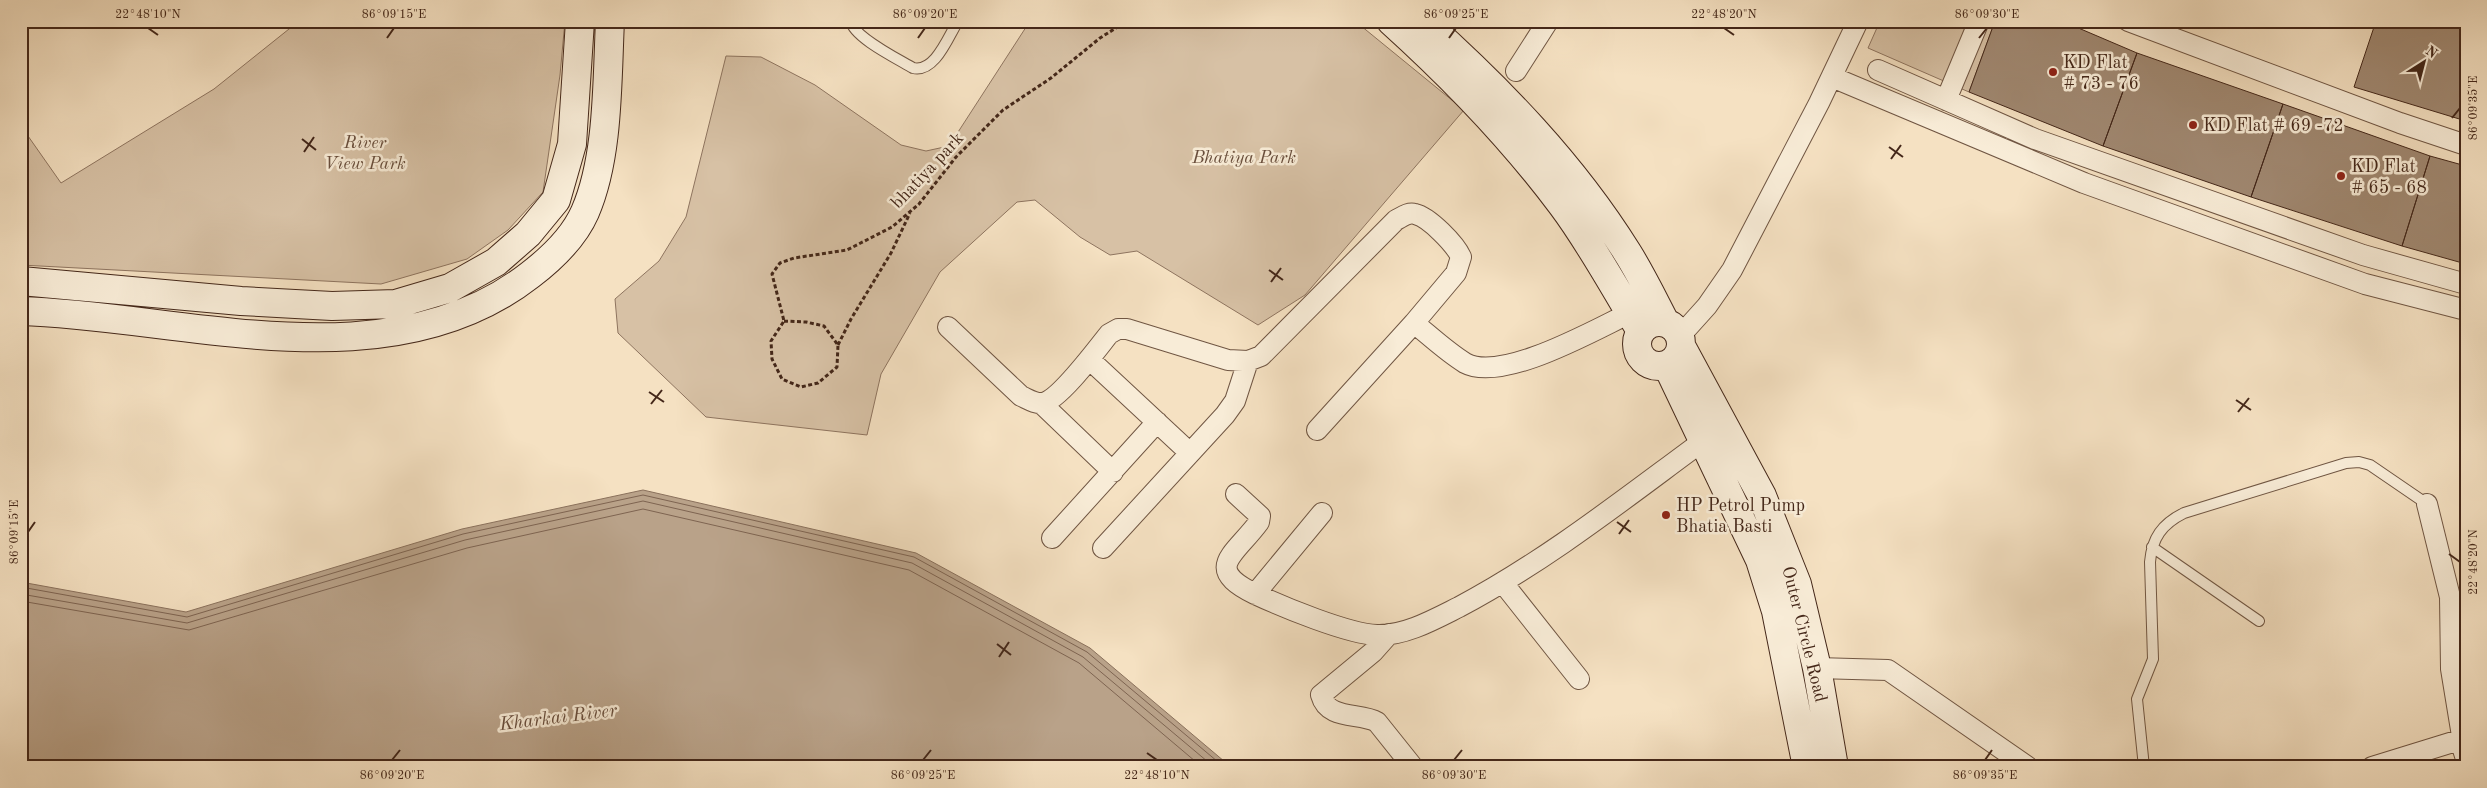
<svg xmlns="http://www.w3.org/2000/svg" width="2487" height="788" viewBox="0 0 2487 788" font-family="'Old Standard TT',serif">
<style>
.green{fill:#d7c1a5;stroke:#8e745f}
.water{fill:#b9a289;stroke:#8a715c}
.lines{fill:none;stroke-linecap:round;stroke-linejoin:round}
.shore{stroke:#7e6451;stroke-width:1}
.building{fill:#a08871;stroke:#442719}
.service-casing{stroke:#705643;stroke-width:12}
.minor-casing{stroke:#705643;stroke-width:22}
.secondary-casing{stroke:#442719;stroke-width:30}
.path{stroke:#442719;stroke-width:3;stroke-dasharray:4 2.5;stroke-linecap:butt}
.service{stroke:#f8ecd7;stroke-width:10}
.minor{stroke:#f8ecd7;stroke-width:20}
.secondary{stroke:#f8ecd7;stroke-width:28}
.ticks{fill:none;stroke:#442719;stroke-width:2}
.poi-dot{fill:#8f2418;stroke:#f8ecd7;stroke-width:2}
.labels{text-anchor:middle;stroke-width:5;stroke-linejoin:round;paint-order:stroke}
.poi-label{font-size:18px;fill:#442719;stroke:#f8ecd7;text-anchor:start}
.park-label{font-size:18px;font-style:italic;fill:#694e3c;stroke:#f8ecd7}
.street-label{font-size:18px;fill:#442719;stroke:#f8ecd7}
.water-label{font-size:19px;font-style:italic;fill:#674c3b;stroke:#f8ecd7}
.neatline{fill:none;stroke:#442719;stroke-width:2}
.ticks-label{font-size:12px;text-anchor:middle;fill:#442719}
</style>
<rect width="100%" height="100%" fill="#f5e1c2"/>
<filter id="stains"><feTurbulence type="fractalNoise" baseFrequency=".004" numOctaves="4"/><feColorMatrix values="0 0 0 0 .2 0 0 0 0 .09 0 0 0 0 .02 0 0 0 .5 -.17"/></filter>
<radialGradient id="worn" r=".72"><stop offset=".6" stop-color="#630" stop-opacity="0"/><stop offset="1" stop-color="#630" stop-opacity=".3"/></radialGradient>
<path class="green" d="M299,21H565L560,75L543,192L508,230L467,259L381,284L21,265V126L61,183L214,89Z
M1030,21H1355L1464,110L1305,295L1258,325L1137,251L1110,255L1080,237L1035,200L1017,202L940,272L881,374L867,435L706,417L618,333L615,299L659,261L686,217L726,56L761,57L815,85L901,145L926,151L949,146Z
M1880,21H1995L1969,92L1868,48Z"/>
<path class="water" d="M643,490L916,553L1090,648L1231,767H21V582L186,612L462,529Z"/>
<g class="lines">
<path class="shore" d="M21,587L187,617L463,534L643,495L914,557L1087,652L1224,767
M21,594L187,623L465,540L643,501L912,563L1083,657L1214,767
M21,601L189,630L467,548L643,509L909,570L1079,663L1202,767"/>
</g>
<path class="building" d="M1995,21H2062L2137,53L2103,146L1969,92Z
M2376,21H2466V121L2354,87Z
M2137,53L2283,104L2251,197L2103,146Z
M2283,104L2430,156L2402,246L2251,197Z
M2430,156L2466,166V264L2402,246Z"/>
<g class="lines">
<g class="service-casing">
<path id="service" d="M851,21C853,37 898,59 913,68C935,73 948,37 958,21
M2152,547L2259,621
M2144,767L2137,699L2153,659L2150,562C2152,538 2162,524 2184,513L2346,463L2359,462L2370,465L2427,504"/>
</g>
<g class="minor-casing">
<path id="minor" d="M2128,21L2400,123L2466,145
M1878,70L2035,139L2363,255L2466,284
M1516,71L1548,21
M1832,77L2084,183L2365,284L2466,310
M1946,100L1979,21
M948,327L1021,396C1028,399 1035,404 1043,403C1060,399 1097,349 1109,334L1118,329H1127L1228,360L1248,361L1261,356L1396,220C1402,217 1408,212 1415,214C1429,217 1455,244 1461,257L1456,273L1414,323C1430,336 1447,352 1465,363C1502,383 1594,330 1630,313
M1680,336L1707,306L1732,270L1819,103L1858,21
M1089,359L1190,453
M1041,403L1113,472
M1317,430L1414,323
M1236,494L1260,516L1259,522C1235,555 1202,568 1255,594C1283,607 1348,634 1377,635C1405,636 1435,619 1459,607C1546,561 1624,499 1703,441
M2427,504L2450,597L2451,669L2462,736L2460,740L2466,759
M1052,538L1157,422
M1103,548L1225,415L1235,401L1248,361
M1503,583L1579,679
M1255,594L1322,513
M1389,634L1373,652L1321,695C1328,721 1360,712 1377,722L1413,767
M1817,668L1888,670L2028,767
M2372,767L2466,738"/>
</g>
<g class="secondary-casing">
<path id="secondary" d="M1391,21C1453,77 1512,138 1562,205C1592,245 1615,289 1641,331
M1423,21C1500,90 1572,164 1627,252C1641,274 1653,299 1665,322
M21,281L241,301L332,306L396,304L450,288L496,262L528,234L556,200L572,144L580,21
M21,311C185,316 388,386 530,275C551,259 574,237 585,212C609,157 607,80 610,21
M1637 344a22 22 0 1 1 44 0a22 22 0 1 1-44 0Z
M1681,346L1762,496L1797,584L1817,668L1834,767
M1667,365L1760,560L1776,611L1807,767"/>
</g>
<path class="path" d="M784,321L806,322L824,326L838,345L837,367L818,383L801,387L782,379L772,359L771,341L784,321L772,274L780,263L794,258L847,250L892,227L919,204L956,157L1003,110L1051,78L1100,38L1127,21
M838,345L851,319L891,253L910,213"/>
<use href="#service" class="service"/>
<use href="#minor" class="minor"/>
<use href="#secondary" class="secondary"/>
</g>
<path class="ticks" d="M148,28L158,35M1724,28L1734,35M387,38L394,28M918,38L925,28M1449,38L1456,28M1979,38L1987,28M2452,118L2460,108M302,139L316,150M1889,147L1903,157M304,152L314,137M1891,159L1901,145M1269,270L1283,280M1271,282L1281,268M649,392L664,402M2236,400L2251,410M651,404L662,390M2238,412L2249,398M1617,522L1631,532M28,532L35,522M1619,534L1629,520M2449,554L2460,562M997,644L1011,655M999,657L1009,642M1147,753L1157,760M392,760L400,750M923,760L931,750M1454,760L1462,750M1985,760L1992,750"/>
<g class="poi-dot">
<circle cx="2053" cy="72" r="5"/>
<circle cx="2193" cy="125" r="5"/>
<circle cx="2341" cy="176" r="5"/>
<circle cx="1666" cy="515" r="5"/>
</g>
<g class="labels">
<g class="poi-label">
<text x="2063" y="68">KD Flat<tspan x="2063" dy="21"># 73 - 76</tspan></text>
<text x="2203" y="131">KD Flat # 69 -72</text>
<text x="2351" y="172">KD Flat<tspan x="2351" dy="21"># 65 - 68</tspan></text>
<text x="1676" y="511">HP Petrol Pump<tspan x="1676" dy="21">Bhatia Basti</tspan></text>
</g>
<g class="park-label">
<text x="365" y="148">River<tspan x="365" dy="21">View Park</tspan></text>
<text x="1244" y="163">Bhatiya Park</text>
</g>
<g class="street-label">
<text transform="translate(927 170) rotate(-47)" y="6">bhatiya park</text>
<text transform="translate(1805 634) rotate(76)" y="6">Outer Circle Road</text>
</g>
<g class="water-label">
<text transform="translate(558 716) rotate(-7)" y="7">Kharkai River</text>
</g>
</g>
<rect width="2487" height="788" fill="none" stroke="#f5e1c2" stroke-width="55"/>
<g transform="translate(2424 62) rotate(36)" stroke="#f8ecd7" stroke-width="4" paint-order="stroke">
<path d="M0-4L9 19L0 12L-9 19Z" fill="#442719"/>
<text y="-8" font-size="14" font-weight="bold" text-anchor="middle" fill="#442719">N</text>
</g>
<rect x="28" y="28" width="2432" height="732" class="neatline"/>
<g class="ticks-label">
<text x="148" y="18">22°48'10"N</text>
<text x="394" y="18">86°09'15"E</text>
<text x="925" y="18">86°09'20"E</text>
<text x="1456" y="18">86°09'25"E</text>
<text x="1724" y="18">22°48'20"N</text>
<text x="1987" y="18">86°09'30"E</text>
<text transform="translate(2473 108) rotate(-90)" y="4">86°09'35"E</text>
<text transform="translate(14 532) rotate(-90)" y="4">86°09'15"E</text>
<text transform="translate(2473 562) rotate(-90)" y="4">22°48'20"N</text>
<text x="392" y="779">86°09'20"E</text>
<text x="923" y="779">86°09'25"E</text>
<text x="1157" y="779">22°48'10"N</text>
<text x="1454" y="779">86°09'30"E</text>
<text x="1985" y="779">86°09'35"E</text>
</g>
<rect width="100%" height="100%" filter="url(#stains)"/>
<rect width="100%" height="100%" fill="url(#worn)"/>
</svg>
